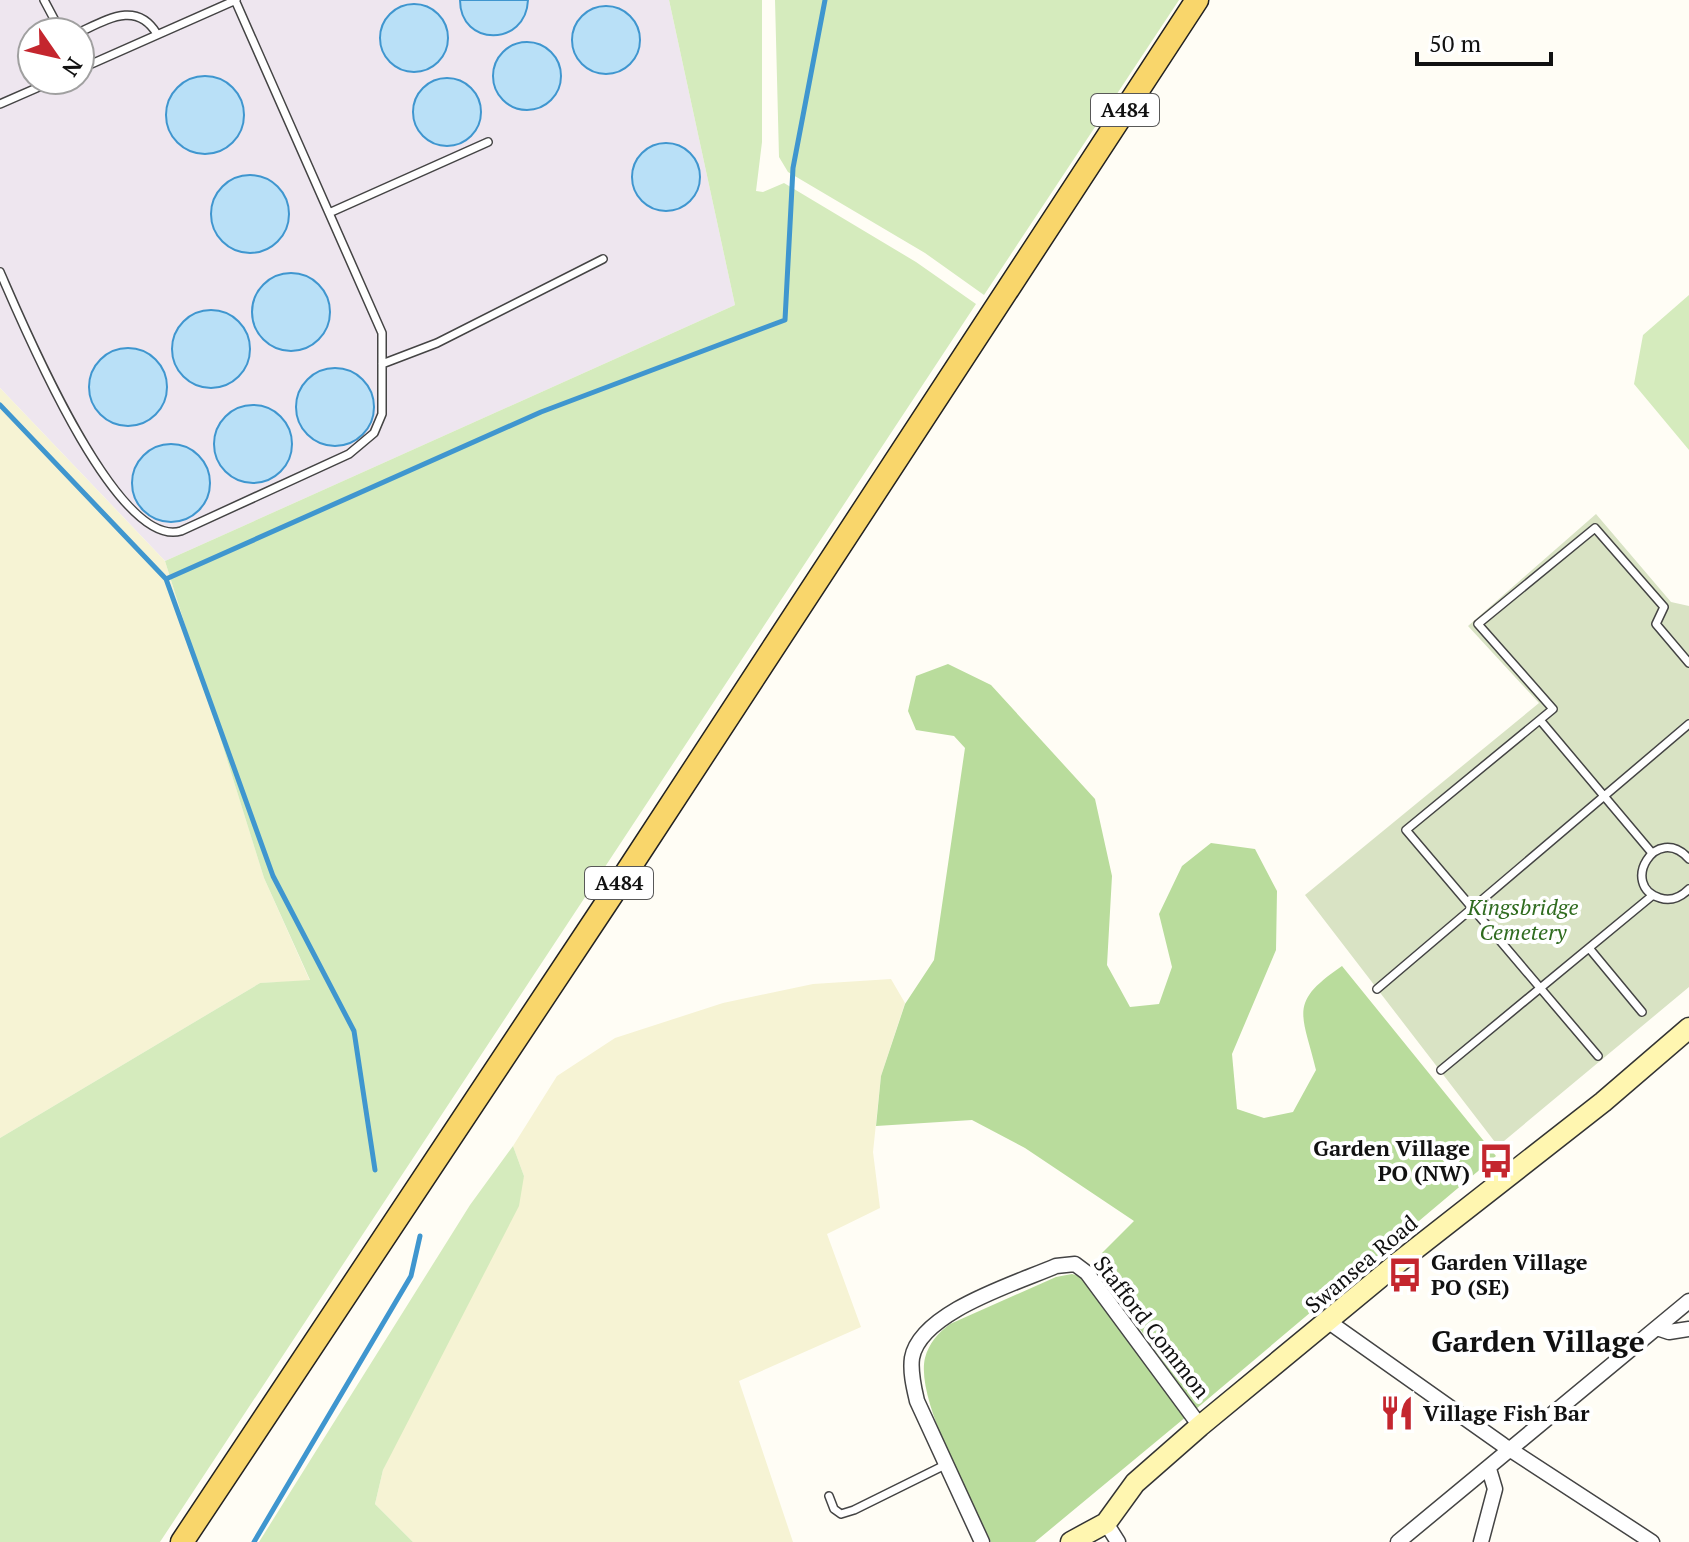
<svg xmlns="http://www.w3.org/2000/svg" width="1689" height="1542" viewBox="0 0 1689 1542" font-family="'PT Serif',serif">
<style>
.industrial{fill:#eee6ef;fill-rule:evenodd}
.farmland{fill:#f6f3d4}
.green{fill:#d5ebbd}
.forest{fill:#b9dc9c}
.cemetery{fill:#d9e3c4}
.water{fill:#b9e0f7;stroke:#3f96cf;stroke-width:2}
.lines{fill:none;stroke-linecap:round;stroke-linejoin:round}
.stream{stroke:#3f96cf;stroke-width:5}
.lane-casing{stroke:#444;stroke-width:10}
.street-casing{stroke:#444;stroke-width:17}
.secondary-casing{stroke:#333;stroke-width:23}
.primary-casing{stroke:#222;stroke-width:25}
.lane{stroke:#fff;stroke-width:7}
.street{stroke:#fff;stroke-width:14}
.secondary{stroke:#fff6b0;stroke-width:20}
.primary{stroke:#f9d66b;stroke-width:22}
.labels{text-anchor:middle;stroke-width:8;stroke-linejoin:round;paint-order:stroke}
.shield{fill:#fff;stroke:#585858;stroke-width:2}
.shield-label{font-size:20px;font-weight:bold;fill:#111}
.park-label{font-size:22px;font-style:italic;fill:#2f6b1f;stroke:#fff}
.poi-label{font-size:22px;font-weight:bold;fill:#111;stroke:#fff;text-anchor:start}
.street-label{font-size:22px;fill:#111;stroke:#fff}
.district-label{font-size:30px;font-weight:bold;fill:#111;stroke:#fff}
</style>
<rect width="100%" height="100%" fill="#fffdf5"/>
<path class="industrial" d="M0,0H669L735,305L165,561L0,388ZM32,32H80V80H32Z"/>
<path class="farmland" d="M0,388L165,561L264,878L310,981L260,983L0,1138Z
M891,979L905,1003L881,1076L873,1152L880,1208L827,1234L861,1327L739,1381L793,1542H413L375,1504L383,1470L524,1176L513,1146L557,1076L615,1038L723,1003L813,984Z"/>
<path class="green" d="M669,0H762V142L756,191L763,192L784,183L916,262L976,304L160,1542H0V1138L260,983L310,980L264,878L165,561L735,305Z
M775,0H1179L984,295L925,253L788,172L779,157Z
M1689,295V450L1634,384L1643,335Z
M513,1146L524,1176L519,1206L383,1470L375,1504L413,1542H259L470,1205Z"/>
<path class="forest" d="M948,664L991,685L1095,799L1112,876L1107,965L1130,1007L1159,1004L1172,967L1159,914L1182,866L1211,843L1255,849L1277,891L1276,950L1232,1054L1237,1109L1264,1118L1293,1112L1316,1070C1302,1012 1288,1003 1342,966L1496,1156L1196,1409L1100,1272L1102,1253L1134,1221L1025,1148L972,1120L876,1126L881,1076L905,1004L934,960L965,748L954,736L916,730L908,711L916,676Z
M1072,1274L1085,1278L1187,1416L1035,1542H991C972,1500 915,1400 925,1358C929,1343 938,1333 950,1324L1056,1277Z"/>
<path class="cemetery" d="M1596,514L1671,602L1689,606V987L1498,1146L1305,895L1539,703L1468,626Z"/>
<path class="water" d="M460,0H528C526,47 460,47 460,0Z
M380 38a34 34 0 1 1 68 0a34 34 0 1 1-68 0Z
M572 40a34 34 0 1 1 68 0a34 34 0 1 1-68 0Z
M493 76a34 34 0 1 1 68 0a34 34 0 1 1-68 0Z
M166 115a39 39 0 1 1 78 0a39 39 0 1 1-78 0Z
M413 112a34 34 0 1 1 68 0a34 34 0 1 1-68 0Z
M632 177a34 34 0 1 1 68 0a34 34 0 1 1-68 0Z
M211 214a39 39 0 1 1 78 0a39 39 0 1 1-78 0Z
M252 312a39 39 0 1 1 78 0a39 39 0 1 1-78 0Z
M172 349a39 39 0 1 1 78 0a39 39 0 1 1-78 0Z
M89 387a39 39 0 1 1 78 0a39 39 0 1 1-78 0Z
M296 407a39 39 0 1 1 78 0a39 39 0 1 1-78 0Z
M214 444a39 39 0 1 1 78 0a39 39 0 1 1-78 0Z
M132 483a39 39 0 1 1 78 0a39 39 0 1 1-78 0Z"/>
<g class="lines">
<path class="stream" d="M0,405L166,579L273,876L354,1031L375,1170
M166,579L541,412L785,320L793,168L825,0
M254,1542L411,1276L420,1236"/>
<g class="lane-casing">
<path id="lane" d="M44,0L61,32
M80,32C108,19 137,1 157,34
M80,69L236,0
M0,104L55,80
M329,213L488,142
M0,272C22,322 116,550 181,531L349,454L374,433L382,414V333L235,0
M382,364L437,343L603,259
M1540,720L1652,853
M1689,859C1656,822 1619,886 1660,898C1672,902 1681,897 1689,889
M1589,948L1642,1012
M1377,989L1689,724
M1598,1056L1406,830L1553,709L1478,624L1595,528L1664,607L1656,624L1689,663
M1441,1070L1653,895
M829,1496L834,1509L841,1514L854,1510L945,1465"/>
</g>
<g class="street-casing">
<path id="street" d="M1329,1322L1503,1445L1652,1542
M1657,1328L1669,1332L1689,1329
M1106,1523L1118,1542
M982,1542L917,1401C914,1388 910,1372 912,1358C920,1312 1017,1283 1056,1266L1075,1264L1087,1273L1200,1426
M1398,1542L1689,1301
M1481,1542L1495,1489L1489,1469"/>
</g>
<g class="secondary-casing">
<path id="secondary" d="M1071,1542L1106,1523L1135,1483L1200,1426L1400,1261L1603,1102L1689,1028"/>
</g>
<g class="primary-casing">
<path id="primary" d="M182,1542L615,890L1197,0"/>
</g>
<use href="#lane" class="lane"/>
<use href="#street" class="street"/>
<use href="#secondary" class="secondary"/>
<use href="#primary" class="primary"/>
</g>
<defs>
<g id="bus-bare" transform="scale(2.76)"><path d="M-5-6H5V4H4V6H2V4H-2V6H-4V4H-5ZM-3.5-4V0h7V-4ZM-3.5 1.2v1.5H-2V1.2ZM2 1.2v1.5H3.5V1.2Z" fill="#c4262e" stroke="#fff" stroke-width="2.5" paint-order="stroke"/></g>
<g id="restaurant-bare" transform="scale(2.76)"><path d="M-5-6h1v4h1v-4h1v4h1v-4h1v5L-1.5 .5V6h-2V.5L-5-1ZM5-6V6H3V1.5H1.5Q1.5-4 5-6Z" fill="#c4262e" stroke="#fff" stroke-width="2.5" paint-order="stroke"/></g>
</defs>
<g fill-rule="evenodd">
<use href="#bus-bare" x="1496" y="1161"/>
<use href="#bus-bare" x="1405" y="1275"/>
<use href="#restaurant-bare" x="1397" y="1413"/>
</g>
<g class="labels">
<g class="shield">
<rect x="1091" y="94" width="68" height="32" rx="6"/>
<rect x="585" y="867" width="68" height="32" rx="6"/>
</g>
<g class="shield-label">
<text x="1125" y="117">A484</text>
<text x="619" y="890">A484</text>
</g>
<g class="park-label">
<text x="1523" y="915">Kingsbridge<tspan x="1523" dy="25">Cemetery</tspan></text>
</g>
<g class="poi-label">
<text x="1470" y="1156" text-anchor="end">Garden Village<tspan x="1470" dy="25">PO (NW)</tspan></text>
<text x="1431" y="1270">Garden Village<tspan x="1431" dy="25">PO (SE)</tspan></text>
<text x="1423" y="1421">Village Fish Bar</text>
</g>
<g class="street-label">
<text transform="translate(1361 1264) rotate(-40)" y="8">Swansea Road</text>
<text transform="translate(1152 1327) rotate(52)" y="8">Stafford Common</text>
</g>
<g class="district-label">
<text x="1538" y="1352">Garden Village</text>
</g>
</g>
<g transform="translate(56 56) rotate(124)"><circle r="38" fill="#ffffff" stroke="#a0a0a0" stroke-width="2"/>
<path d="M0-6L14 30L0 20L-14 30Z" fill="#c4262e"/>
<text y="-12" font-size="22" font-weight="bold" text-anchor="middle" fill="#111111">N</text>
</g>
<path d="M1417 52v12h134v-12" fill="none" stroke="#111111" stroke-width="4"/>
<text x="1429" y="52" font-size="24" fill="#111111" stroke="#ffffff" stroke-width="6" paint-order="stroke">50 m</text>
</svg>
